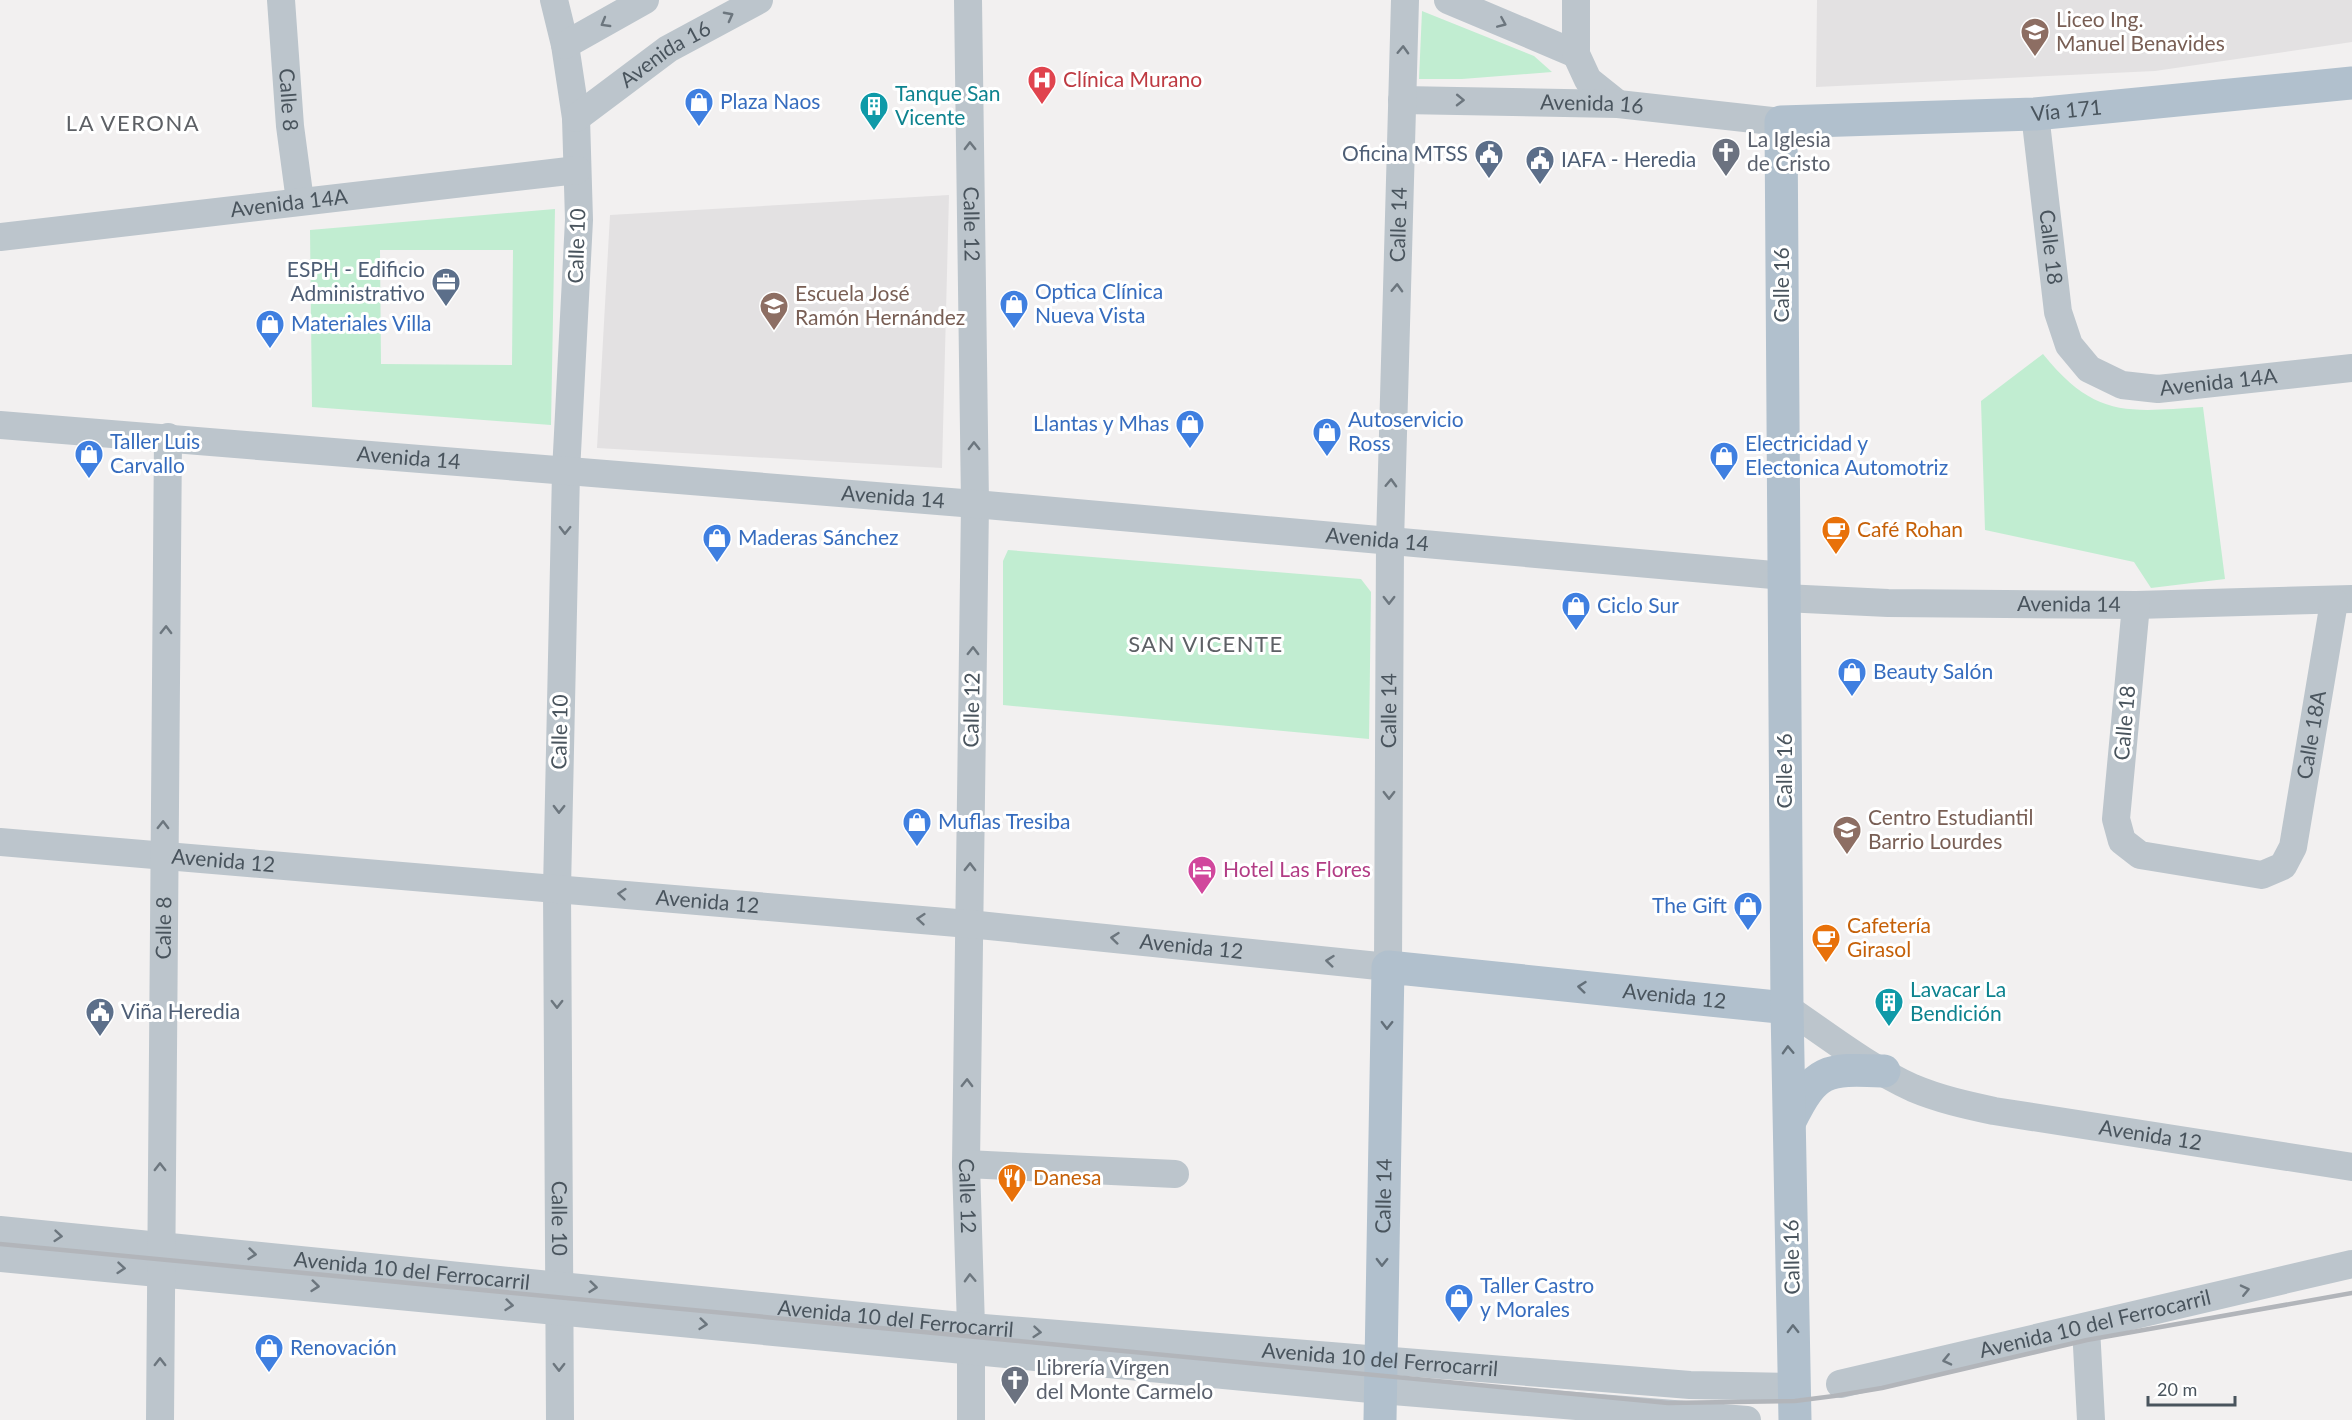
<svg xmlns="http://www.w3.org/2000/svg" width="2352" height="1420" viewBox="0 0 2352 1420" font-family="Lato,sans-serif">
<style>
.education{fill:#e3e1e2}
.green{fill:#c1edd1;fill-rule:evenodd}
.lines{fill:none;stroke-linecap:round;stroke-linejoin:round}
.minor{stroke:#bcc5cc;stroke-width:28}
.major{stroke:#b1c0cd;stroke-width:33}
.rail{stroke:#b2b5ba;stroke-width:4.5}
.oneway{stroke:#6c767e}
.oneway2{stroke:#636f79}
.labels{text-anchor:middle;stroke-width:6;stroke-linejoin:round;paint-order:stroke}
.education-label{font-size:21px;fill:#785e54;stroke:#fff;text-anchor:start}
.street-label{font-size:21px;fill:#49545d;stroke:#fff}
.health-label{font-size:21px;fill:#be3a42;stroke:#fff;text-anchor:start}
.culture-label{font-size:21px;fill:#0d838f;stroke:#fff;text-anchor:start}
.shop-label{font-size:21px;fill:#366cbe;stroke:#fff;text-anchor:start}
.worship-label{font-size:21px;fill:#5b616d;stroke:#fff;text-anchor:start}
.service-label{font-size:21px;fill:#4e5e75;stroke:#fff;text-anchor:end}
.food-label{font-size:21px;fill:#c56008;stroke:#fff;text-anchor:start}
.hotel-label{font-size:21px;fill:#b23c85;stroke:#fff;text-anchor:start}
.neighbourhood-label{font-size:22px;letter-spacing:1.5px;fill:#5d6065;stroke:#fff}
</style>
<rect width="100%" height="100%" fill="#f2f0f0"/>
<path class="education" d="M1817,0H2352V42L2155,71L1816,87Z
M949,195L942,468L597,448L610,215Z"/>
<path class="green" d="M1422,11L1534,56L1552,72L1462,79H1419Z
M555,209L551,425L312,407L310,230ZM380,250H513L512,365L381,364Z
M2043,354C2095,418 2126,412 2203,407L2225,579L2151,588L2134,562L1985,530L1981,401Z
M1008,550L1361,579L1371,592L1369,739L1003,705V561Z"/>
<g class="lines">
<g class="minor">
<path id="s1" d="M281,0L290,126L300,201"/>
<path id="s2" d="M554,0L565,45L576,118L579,220L566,472L557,889L560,1420"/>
<path id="s3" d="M968,0L975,504L966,1164L971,1327V1420"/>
<path d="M1448,0L1576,54"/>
<path d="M1576,0V54L1588,80L1618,104"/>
<path d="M565,45L645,0"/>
<path id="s4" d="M1402,100L1618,104L1781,122"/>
<path id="s5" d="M2035,114L2058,312L2069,345L2089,369L2122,385L2158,389L2352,368"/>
<path id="s6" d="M576,118L668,49L759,0"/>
<path id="s7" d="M0,237L577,170"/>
<path id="s8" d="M0,425L975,504L1784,576"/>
<path id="s9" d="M1784,598L1888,603L2136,605L2352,599"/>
<path id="s10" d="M2136,605L2116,819L2122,841L2140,855L2262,875L2283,866L2293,847L2334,602"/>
<path id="s11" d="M0,842L969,924L1388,967L1390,542L1405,0"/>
<path id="s12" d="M1787,1008C1827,1035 1869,1068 1913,1088C1939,1099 1966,1105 1994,1111L2352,1167"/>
<path d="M966,1164L1175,1174"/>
<path id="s13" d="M0,1230L971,1327L1690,1385L1794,1387"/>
<path d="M0,1258L1381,1390L1747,1420"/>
<path d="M2086,1328L2091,1420"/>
<path id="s14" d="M1840,1384L2352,1264"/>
<path id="s15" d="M160,1420L168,437"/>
</g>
<g class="major">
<path d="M1790,1121C1816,1068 1826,1069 1884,1071"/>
<path id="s16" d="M1380,1420L1388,967L1787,1008"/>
<path id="s17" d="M1795,1420L1787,1008L1781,122L2035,114L2352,83"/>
</g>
<path class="rail" d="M0,1244L1668,1403L1795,1401L1834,1396L1882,1388L2087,1340L2352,1293"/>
</g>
<defs><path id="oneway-chevron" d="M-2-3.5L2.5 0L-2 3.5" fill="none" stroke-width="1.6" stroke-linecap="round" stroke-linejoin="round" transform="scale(1.5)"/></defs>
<g class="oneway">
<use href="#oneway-chevron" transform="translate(729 16) rotate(-28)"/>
<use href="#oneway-chevron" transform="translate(605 23) rotate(150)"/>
<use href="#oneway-chevron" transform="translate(1502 23) rotate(23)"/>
<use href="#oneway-chevron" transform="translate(1403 50) rotate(-88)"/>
<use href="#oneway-chevron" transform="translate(1460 100) rotate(1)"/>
<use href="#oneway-chevron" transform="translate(970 146) rotate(-91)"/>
<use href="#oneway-chevron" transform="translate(1397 288) rotate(-88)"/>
<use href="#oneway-chevron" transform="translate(974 446) rotate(-91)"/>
<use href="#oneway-chevron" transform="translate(1391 483) rotate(-88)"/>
<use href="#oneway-chevron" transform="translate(565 530) rotate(91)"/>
<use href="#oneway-chevron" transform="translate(1389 600) rotate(90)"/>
<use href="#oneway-chevron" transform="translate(166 630) rotate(-89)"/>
<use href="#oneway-chevron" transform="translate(973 651) rotate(-89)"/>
<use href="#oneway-chevron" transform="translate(1389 795) rotate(90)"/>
<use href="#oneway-chevron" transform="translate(559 809) rotate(91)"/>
<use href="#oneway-chevron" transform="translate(163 825) rotate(-89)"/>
<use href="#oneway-chevron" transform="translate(970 867) rotate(-89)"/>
<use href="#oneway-chevron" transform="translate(622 894) rotate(-175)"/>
<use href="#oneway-chevron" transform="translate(921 919) rotate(-175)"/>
<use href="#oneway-chevron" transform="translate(1115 938) rotate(-174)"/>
<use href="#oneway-chevron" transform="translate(1330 961) rotate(-174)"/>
<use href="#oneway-chevron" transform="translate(557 1004) rotate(90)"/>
<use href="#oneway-chevron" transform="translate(967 1083) rotate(-89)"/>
<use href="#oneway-chevron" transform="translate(160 1167) rotate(-90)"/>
<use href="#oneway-chevron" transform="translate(58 1236) rotate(5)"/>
<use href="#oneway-chevron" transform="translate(252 1254) rotate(6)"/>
<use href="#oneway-chevron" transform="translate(121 1268) rotate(5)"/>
<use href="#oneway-chevron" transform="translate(970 1278) rotate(-92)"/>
<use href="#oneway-chevron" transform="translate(315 1286) rotate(6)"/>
<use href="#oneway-chevron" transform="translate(593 1287) rotate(6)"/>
<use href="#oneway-chevron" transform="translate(2245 1290) rotate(-13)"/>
<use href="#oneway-chevron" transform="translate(509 1305) rotate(6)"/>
<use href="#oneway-chevron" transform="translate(703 1324) rotate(6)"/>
<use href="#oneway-chevron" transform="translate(1037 1332) rotate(5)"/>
<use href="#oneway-chevron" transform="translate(1947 1360) rotate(167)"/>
<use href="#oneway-chevron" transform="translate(160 1362) rotate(-90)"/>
<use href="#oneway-chevron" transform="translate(559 1367) rotate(90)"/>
</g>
<g class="oneway2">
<use href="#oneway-chevron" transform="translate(1582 987) rotate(-174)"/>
<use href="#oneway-chevron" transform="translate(1387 1025) rotate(91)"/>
<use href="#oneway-chevron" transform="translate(1788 1050) rotate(-92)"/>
<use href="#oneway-chevron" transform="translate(1382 1262) rotate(91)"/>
<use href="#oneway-chevron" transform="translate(1793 1329) rotate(-91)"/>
</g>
<defs>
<g id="school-pin" transform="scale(1.5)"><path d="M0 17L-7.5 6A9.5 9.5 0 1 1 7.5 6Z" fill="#8d6e63" stroke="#fff"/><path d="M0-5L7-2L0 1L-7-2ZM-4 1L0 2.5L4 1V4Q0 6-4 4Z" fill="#fff"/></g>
<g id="hospital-pin" transform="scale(1.5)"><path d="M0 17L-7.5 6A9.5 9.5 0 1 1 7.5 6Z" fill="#e0444e" stroke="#fff"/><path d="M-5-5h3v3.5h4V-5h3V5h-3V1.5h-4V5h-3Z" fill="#fff"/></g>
<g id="shop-pin" transform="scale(1.5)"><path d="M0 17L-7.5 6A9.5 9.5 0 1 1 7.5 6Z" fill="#3f7fe0" stroke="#fff"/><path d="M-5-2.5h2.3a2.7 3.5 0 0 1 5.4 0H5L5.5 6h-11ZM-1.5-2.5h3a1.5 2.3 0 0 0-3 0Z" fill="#fff"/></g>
<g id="building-pin" transform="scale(1.5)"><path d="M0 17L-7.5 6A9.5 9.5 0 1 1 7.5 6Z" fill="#0f9aa8" stroke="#fff"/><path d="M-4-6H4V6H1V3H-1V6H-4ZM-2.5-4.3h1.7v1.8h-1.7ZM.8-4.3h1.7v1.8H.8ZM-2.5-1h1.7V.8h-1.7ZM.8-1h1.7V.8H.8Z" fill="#fff"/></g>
<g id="church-pin" transform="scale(1.5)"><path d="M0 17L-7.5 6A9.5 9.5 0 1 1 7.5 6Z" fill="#6b7280" stroke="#fff"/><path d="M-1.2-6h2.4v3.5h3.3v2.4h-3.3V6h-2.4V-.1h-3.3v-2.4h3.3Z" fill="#fff"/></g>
<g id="civic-pin" transform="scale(1.5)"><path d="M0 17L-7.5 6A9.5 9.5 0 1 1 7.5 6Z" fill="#5c6f8a" stroke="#fff"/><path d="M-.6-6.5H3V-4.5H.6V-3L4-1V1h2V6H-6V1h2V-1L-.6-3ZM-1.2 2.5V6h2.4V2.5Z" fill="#fff"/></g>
<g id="office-pin" transform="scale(1.5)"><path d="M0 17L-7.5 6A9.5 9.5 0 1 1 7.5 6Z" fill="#5c6f8a" stroke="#fff"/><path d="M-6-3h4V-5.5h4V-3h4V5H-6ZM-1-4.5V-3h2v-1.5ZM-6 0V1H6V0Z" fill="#fff"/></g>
<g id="cafe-pin" transform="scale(1.5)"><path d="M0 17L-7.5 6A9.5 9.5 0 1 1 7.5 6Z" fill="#e8710a" stroke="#fff"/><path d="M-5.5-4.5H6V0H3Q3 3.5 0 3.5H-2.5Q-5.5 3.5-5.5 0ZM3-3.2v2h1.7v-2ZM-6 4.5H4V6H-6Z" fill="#fff"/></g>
<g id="hotel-pin" transform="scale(1.5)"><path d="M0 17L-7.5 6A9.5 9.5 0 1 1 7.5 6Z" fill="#d1479c" stroke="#fff"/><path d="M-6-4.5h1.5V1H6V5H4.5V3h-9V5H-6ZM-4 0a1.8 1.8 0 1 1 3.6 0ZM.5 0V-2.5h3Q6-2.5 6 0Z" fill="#fff"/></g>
<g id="restaurant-pin" transform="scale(1.5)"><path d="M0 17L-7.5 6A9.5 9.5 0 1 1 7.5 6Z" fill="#e8710a" stroke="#fff"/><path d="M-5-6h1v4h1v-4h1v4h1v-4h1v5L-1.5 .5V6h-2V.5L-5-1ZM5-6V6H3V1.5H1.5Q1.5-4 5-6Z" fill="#fff"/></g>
</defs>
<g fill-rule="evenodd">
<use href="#school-pin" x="2035" y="32"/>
<use href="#hospital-pin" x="1042" y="80"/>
<use href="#shop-pin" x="699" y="102"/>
<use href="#building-pin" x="874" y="106"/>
<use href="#church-pin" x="1726" y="152"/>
<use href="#civic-pin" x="1489" y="154"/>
<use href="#civic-pin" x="1540" y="160"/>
<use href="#office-pin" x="446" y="282"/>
<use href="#shop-pin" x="1014" y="304"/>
<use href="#school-pin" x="774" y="306"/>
<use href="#shop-pin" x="270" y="324"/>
<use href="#shop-pin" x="1190" y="424"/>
<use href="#shop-pin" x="1327" y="432"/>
<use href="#shop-pin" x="89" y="454"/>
<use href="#shop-pin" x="1724" y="456"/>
<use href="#cafe-pin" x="1836" y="530"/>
<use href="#shop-pin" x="717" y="538"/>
<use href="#shop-pin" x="1576" y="606"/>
<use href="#shop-pin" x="1852" y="672"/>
<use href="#shop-pin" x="917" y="822"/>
<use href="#school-pin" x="1847" y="830"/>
<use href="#hotel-pin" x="1202" y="870"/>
<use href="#shop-pin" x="1748" y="906"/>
<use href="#cafe-pin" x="1826" y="938"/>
<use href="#building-pin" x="1889" y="1002"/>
<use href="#civic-pin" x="100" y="1012"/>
<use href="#restaurant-pin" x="1012" y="1178"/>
<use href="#shop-pin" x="1459" y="1298"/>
<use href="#shop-pin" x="269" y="1348"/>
<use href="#church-pin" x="1015" y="1380"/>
</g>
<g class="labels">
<g class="education-label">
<text x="2056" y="27">Liceo Ing.<tspan x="2056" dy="24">Manuel Benavides</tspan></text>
<text x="795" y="301">Escuela José<tspan x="795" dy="24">Ramón Hernández</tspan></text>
<text x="1868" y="825">Centro Estudiantil<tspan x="1868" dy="24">Barrio Lourdes</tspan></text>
</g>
<g class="street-label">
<text dy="7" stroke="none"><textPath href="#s6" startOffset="110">Avenida 16</textPath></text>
<text dy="7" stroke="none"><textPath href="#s1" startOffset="100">Calle 8</textPath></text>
<text dy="7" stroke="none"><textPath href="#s4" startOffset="190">Avenida 16</textPath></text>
<text dy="7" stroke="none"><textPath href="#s17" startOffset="1584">Vía 171</textPath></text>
<text dy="7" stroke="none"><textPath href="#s7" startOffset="291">Avenida 14A</textPath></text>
<text dy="7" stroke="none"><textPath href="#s3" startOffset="224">Calle 12</textPath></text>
<text dy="7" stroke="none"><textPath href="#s11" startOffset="2136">Calle 14</textPath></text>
<text transform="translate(577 246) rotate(-88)" y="7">Calle 10</text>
<text dy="7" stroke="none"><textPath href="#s5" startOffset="134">Calle 18</textPath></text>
<text transform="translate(1782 285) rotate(-90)" y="7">Calle 16</text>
<text dy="7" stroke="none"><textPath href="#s5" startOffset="399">Avenida 14A</textPath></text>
<text dy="7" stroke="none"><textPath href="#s8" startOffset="410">Avenida 14</textPath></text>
<text dy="7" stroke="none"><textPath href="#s8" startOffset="896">Avenida 14</textPath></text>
<text dy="7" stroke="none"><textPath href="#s8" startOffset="1382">Avenida 14</textPath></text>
<text dy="7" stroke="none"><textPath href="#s9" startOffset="285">Avenida 14</textPath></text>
<text transform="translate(972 710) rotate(-89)" y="7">Calle 12</text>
<text dy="7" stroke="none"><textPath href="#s11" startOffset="1650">Calle 14</textPath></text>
<text transform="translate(2125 723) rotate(-85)" y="7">Calle 18</text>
<text transform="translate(560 732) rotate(-89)" y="7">Calle 10</text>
<text dy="7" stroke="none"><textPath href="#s10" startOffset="542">Calle 18A</textPath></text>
<text transform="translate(1785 771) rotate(-90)" y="7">Calle 16</text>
<text dy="7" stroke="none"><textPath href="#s11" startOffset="224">Avenida 12</textPath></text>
<text dy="7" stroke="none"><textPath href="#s11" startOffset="710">Avenida 12</textPath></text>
<text dy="7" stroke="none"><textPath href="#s15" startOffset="492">Calle 8</textPath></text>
<text dy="7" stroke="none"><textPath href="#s11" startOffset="1196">Avenida 12</textPath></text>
<text dy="7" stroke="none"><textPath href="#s16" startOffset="741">Avenida 12</textPath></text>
<text dy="7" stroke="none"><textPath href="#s12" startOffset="392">Avenida 12</textPath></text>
<text dy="7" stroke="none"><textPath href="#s3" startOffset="1196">Calle 12</textPath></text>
<text dy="7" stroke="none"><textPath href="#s16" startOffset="224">Calle 14</textPath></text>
<text dy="7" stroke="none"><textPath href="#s2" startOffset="1221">Calle 10</textPath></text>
<text transform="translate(1792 1257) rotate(-91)" y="7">Calle 16</text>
<text dy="7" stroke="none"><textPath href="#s13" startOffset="414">Avenida 10 del Ferrocarril</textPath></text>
<text dy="7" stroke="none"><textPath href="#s13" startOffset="900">Avenida 10 del Ferrocarril</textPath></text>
<text dy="7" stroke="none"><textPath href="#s14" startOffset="262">Avenida 10 del Ferrocarril</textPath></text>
<text dy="7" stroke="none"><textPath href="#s13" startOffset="1386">Avenida 10 del Ferrocarril</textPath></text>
</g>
<g class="health-label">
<text x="1063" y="87">Clínica Murano</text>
</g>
<g class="culture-label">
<text x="895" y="101">Tanque San<tspan x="895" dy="24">Vicente</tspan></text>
<text x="1910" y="997">Lavacar La<tspan x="1910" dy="24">Bendición</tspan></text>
</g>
<g class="shop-label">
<text x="720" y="109">Plaza Naos</text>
<text x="1035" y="299">Optica Clínica<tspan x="1035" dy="24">Nueva Vista</tspan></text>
<text x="291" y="331">Materiales Villa</text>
<text x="1348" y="427">Autoservicio<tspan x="1348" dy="24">Ross</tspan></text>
<text x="1169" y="431" text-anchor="end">Llantas y Mhas</text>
<text x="110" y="449">Taller Luis<tspan x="110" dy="24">Carvallo</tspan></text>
<text x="1745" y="451">Electricidad y<tspan x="1745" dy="24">Electonica Automotriz</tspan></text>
<text x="738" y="545">Maderas Sánchez</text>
<text x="1597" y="613">Ciclo Sur</text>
<text x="1873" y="679">Beauty Salón</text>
<text x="938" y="829">Muflas Tresiba</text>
<text x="1727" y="913" text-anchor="end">The Gift</text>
<text x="1480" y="1293">Taller Castro<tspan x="1480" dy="24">y Morales</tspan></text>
<text x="290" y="1355">Renovación</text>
</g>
<g class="worship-label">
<text x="1747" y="147">La Iglesia<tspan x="1747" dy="24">de Cristo</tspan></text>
<text x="1036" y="1375">Librería Vírgen<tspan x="1036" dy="24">del Monte Carmelo</tspan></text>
</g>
<g class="service-label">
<text x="1468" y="161">Oficina MTSS</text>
<text x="1561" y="167" text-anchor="start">IAFA - Heredia</text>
<text x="425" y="277">ESPH - Edificio<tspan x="425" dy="24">Administrativo</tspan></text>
<text x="121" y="1019" text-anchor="start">Viña Heredia</text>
</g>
<g class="food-label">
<text x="1857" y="537">Café Rohan</text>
<text x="1847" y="933">Cafetería<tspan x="1847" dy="24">Girasol</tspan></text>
<text x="1033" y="1185">Danesa</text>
</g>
<g class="hotel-label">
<text x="1223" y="877">Hotel Las Flores</text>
</g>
<g class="neighbourhood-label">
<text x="133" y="131">LA VERONA</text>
<text x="1206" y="652">SAN VICENTE</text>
</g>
</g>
<path d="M2148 1396v9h87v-9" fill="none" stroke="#49545d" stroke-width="3"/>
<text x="2157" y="1396" font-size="18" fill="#49545d" stroke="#ffffff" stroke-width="4.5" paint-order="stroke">20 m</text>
</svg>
